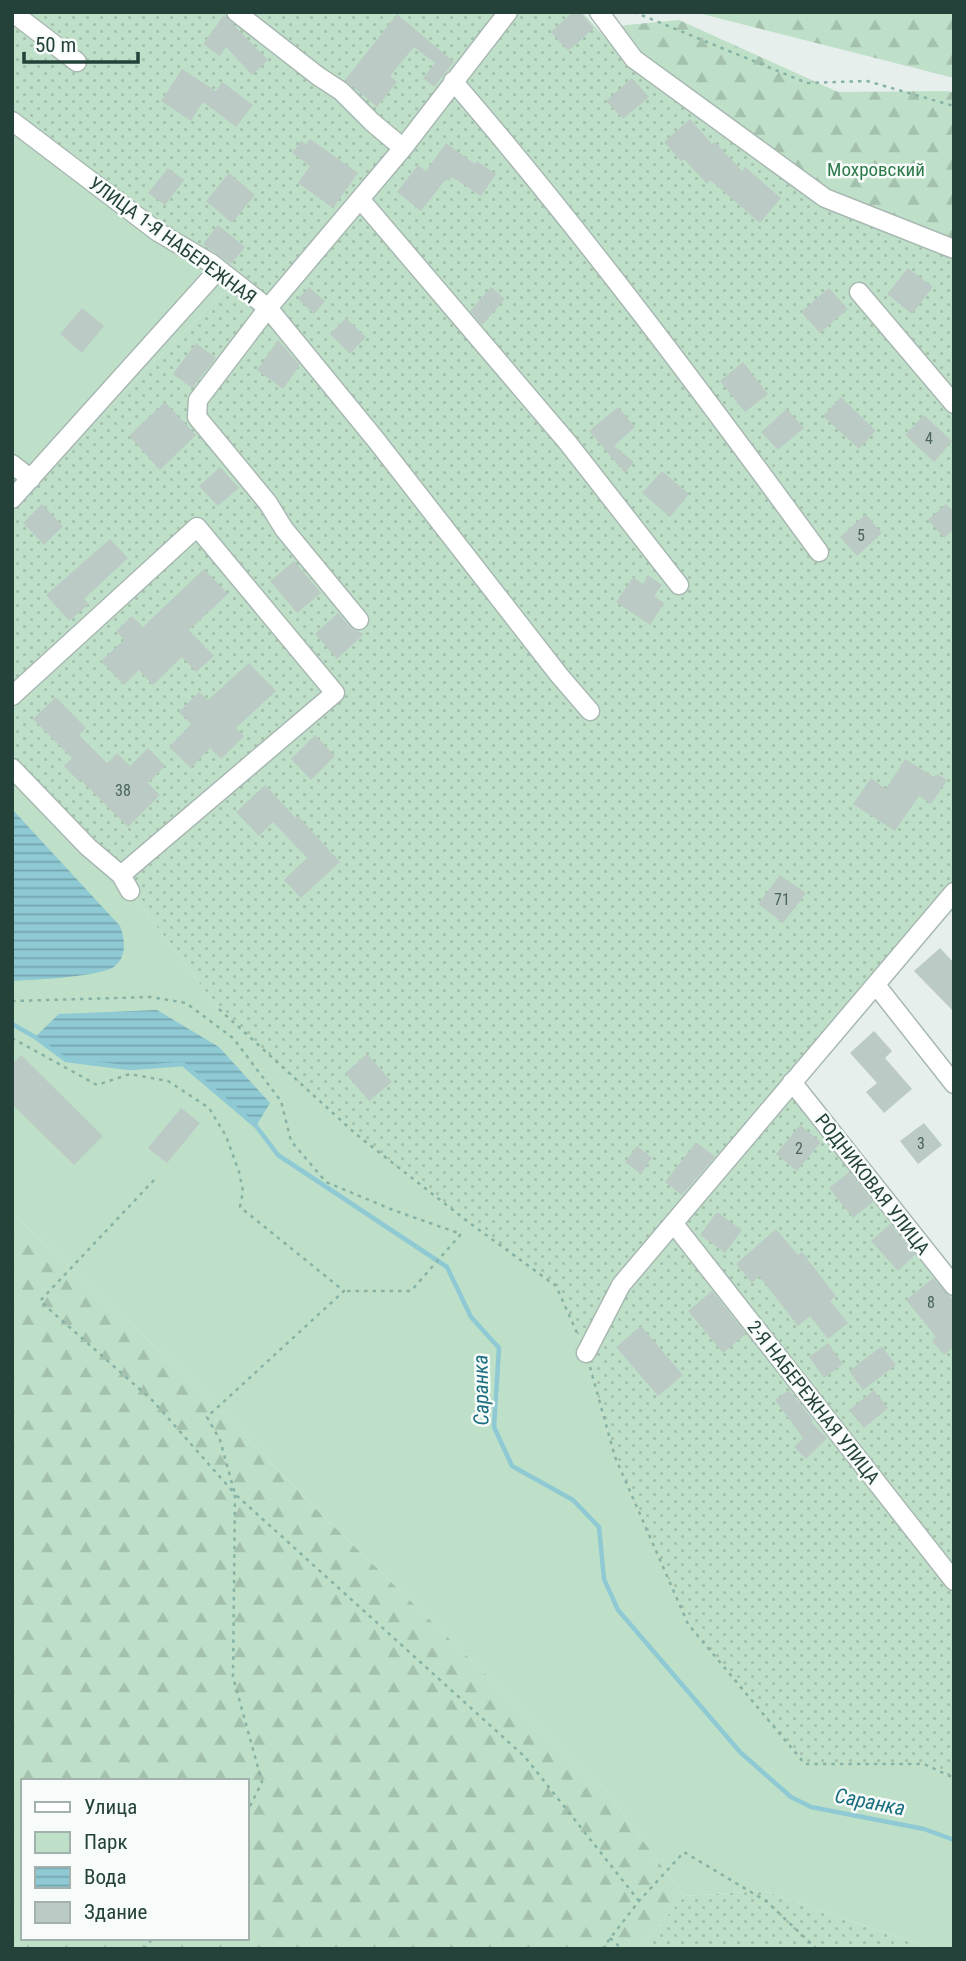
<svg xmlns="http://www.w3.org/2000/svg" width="966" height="1961" viewBox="0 0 966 1961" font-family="'Roboto Condensed',sans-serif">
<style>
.green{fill:#bfe0c8}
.forest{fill:url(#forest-firs);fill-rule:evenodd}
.garden{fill:url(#garden-dots)}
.water{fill:url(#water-rules)}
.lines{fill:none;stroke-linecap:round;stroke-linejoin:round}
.stream{stroke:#8ec9d4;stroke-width:4.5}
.building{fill:#bbcac4}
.minor-casing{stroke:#a8b8b2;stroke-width:21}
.path{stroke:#86b3a5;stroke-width:2.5;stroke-dasharray:3.5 5;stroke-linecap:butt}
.minor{stroke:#fff;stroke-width:18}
.labels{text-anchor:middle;stroke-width:5;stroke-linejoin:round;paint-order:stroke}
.number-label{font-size:16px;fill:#4a645c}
.park-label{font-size:19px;fill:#2d7a4b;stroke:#f7fbf9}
.street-label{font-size:19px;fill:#24423a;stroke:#f7fbf9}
.water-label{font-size:21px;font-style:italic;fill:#1c6f80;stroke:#f7fbf9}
</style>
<defs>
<pattern id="forest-firs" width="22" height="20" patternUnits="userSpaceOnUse" patternTransform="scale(1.75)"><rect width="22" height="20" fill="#bfe0c8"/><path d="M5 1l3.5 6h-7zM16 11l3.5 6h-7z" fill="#a4c1ad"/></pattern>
<pattern id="garden-dots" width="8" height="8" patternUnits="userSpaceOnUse" patternTransform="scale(1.75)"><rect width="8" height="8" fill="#bfe0c8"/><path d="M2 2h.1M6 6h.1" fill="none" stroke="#a4c1ad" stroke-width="1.8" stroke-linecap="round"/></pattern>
<pattern id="water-rules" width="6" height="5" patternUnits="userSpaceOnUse" patternTransform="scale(1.75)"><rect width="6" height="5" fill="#8ec9d4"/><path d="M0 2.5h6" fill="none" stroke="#74a5ad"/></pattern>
</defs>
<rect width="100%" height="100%" fill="#e6efeb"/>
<path class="green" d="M12,121L236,281L12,502Z
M12,768L130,891L219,1009L357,1135L467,1221L556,1286L586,1353L615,1457L688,1624L805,1764H924L954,1778V1949H932L764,1891L684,1896L606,1791L315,1508L193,1382L12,1213Z"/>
<path class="forest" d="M694,12H954V78Z
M679,20L838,92L948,91L954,93V279L681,94L616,26Z
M12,1213L193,1382L315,1508L606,1791L684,1896L640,1949H12ZM23,1781H247V1938H23Z"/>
<path class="garden" d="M12,12H582L620,54L825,198L954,249V892L792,1082L954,1286V1778L924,1764H805L688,1624L615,1457L586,1353L556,1286L467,1221L357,1135L219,1009L130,891L12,768V502L236,281L12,121Z
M764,1891L932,1949H640L684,1896Z"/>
<path class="water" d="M12,809L120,926C125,939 127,956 115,966C102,977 32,980 12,981Z
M157,1010L219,1047L270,1103L256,1126L183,1064L130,1068L66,1060L35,1037L59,1014Z"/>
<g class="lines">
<path class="stream" d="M12,1024L35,1037L66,1060L130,1068L183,1064L256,1126L278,1155L447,1267L471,1317L499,1348L494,1427L512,1466L573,1500L599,1527L604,1579L618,1610L740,1752L791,1797L811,1807L924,1829L954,1840"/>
</g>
<path class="building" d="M573,12H580L594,28L568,51L551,32Z
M397,14L454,62L434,87L423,78L435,63L414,47L390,76L397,82L377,107L345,80Z
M224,15L268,60L252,75L226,47L220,56L203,44Z
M182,69L216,91L222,82L253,105L236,127L203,102L191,121L161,101Z
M632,78L649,97L623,119L606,101Z
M690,119L712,144L715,142L742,171L745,167L781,198L760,223L710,180L707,184L684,159L681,161L664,142Z
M310,139L358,173L333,208L298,183L310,166L292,153L301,141L306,144Z
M446,143L475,164L477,161L496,174L481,196L452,177L449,181L446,179L421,211L397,192L418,165L426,171Z
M168,168L184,180L165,205L148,193Z
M229,173L255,195L232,223L206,201Z
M218,225L245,247L231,264L203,244Z
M908,268L933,287L912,314L887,294Z
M309,287L325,301L314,314L298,299Z
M491,287L505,299L482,325L470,311Z
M829,288L848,309L820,333L801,312Z
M82,308L104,326L82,353L60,334Z
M346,318L366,337L350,354L330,334Z
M278,340L300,365L283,389L257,370Z
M196,343L216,358L192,388L173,374Z
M743,362L768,394L745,412L720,381Z
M841,397L876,431L859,449L823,416Z
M165,402L196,435L160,470L129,436Z
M618,407L635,427L614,446L634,462L625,473L589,431Z
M787,409L804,428L778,450L761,432Z
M924,415L952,441L934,462L905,435Z
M220,467L239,488L218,506L199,486Z
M662,471L689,494L670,517L642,493Z
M42,504L63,526L44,545L23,523Z
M946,504L954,512V529L944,538L928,520Z
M866,514L882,533L857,556L840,537Z
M110,539L128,558L84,599L89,604L69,621L46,595Z
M294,561L321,593L297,613L270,581Z
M204,569L228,594L189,630L214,656L196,672L182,657L153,685L139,670L124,685L101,661L124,640L116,631L132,616L143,627Z
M648,575L662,585L654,596L664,603L650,625L616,602L633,577L643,584Z
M338,613L351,628L364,634L337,659L315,634Z
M249,663L276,691L236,728L244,736L221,759L210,748L191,768L169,747L191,724L179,712L199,692L208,700Z
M56,697L86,728L79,735L107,763L117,753L130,766L148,748L165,766L148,783L160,795L128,827L80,779L78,780L64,766L72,758L33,719Z
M315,735L335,756L311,780L291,759Z
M905,759L934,777L937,774L947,780L931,804L919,796L895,831L853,804L871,778L886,789Z
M265,785L296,818L298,816L340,862L301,898L284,880L307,858L273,822L259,836L236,812Z
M780,875L806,893L783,923L758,904Z
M940,948L954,963V1012L914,971Z
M874,1031L892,1051L885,1058L912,1089L884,1113L866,1092L877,1083L850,1053Z
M367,1054L392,1082L369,1101L345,1073Z
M21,1055L103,1136L74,1165L12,1104V1064Z
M181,1108L200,1123L167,1163L148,1148Z
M924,1123L942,1145L918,1164L900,1141Z
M800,1125L821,1142L797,1171L776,1154Z
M696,1142L715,1157L682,1195L665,1182Z
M637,1146L652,1158L641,1174L625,1162Z
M849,1172L873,1202L853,1218L829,1188Z
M717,1212L742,1230L725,1253L700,1235Z
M890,1224L915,1255L898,1271L871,1241Z
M776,1229L798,1255L802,1252L836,1296L830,1301L848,1323L828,1339L810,1316L798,1326L759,1276L752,1283L736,1264Z
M933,1278L954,1301V1347L944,1355L932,1341L936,1337L906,1300Z
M712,1291L746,1334L723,1353L688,1311Z
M641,1326L683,1375L658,1396L616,1347Z
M828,1343L843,1364L824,1378L809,1357Z
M882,1346L896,1365L863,1390L849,1371Z
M789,1390L813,1420L811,1422L827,1438L806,1459L794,1447L803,1438L775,1400Z
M874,1390L888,1408L864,1428L849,1410Z"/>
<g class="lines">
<g class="minor-casing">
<path id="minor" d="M12,12L77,62
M236,12L318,76L341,91L372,122L403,148
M599,12L634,59L825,198L954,249
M453,81C583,232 702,392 819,552
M12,121L158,232L211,263L268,308L376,440L559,675L590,711
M360,199L568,443L679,585
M859,292L954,404
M12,464L31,479
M12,499L218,270
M359,620L284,529L268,503L197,417L198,400L268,308L403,148L508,12
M12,696L197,527L335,693L121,875
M12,768L88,847L121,875L130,891
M876,985L954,1084
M792,1082L954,1286
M674,1224L954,1581
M586,1353L621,1285L954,892"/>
</g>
<path class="path" d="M634,12L807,83L867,81L954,106
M12,1001L151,997L186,1003L233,1038L281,1101L291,1141L326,1182L393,1210L461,1234L411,1291H345
M219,1009L357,1135L467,1221L556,1286L578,1335
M12,1038L97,1085L130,1074L168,1081L209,1108L226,1136L239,1172L243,1191L240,1207L344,1291L207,1417L220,1440L235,1494L525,1757L639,1901
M154,1180L40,1301L153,1401L235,1494L233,1677L262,1782L247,1812
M590,1367L615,1457L688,1624L805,1764H924L954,1778
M610,1938L622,1949
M144,1949L153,1938
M602,1949L639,1901L684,1852L766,1901L817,1949"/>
<use href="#minor" class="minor"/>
</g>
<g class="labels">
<g class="number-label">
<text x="929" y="444">4</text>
<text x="861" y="541">5</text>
<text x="123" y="796">38</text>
<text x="782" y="905">71</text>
<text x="921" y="1149">3</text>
<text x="799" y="1154">2</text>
<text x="931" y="1308">8</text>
</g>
<g class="park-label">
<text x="876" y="176">Мохровский</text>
</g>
<g class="street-label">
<text transform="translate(173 240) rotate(36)" y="7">УЛИЦА 1-Я НАБЕРЕЖНАЯ</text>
<text transform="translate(873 1184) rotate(52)" y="7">РОДНИКОВАЯ УЛИЦА</text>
<text transform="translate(814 1402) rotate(52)" y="7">2-Я НАБЕРЕЖНАЯ УЛИЦА</text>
</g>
<g class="water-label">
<text transform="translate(481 1390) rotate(-91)" y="7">Саранка</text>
<text transform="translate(870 1802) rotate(11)" y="7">Саранка</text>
</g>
</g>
<rect width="966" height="1961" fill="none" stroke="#24423a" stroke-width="28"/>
<rect x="21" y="1779" width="228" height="161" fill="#f7fbf9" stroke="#a3b1ad" stroke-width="2"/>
<rect x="35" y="1802" width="35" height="10" fill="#ffffff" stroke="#a3b1ad" stroke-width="2"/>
<text x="84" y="1814" font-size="21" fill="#24423a">Улица</text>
<rect x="35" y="1832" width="35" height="21" fill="#bfe0c8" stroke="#a3b1ad" stroke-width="2"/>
<text x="84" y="1849" font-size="21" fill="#24423a">Парк</text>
<rect x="35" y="1867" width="35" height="21" fill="url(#water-rules)" stroke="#a3b1ad" stroke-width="2"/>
<text x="84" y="1884" font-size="21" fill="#24423a">Вода</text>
<rect x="35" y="1902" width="35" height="21" fill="#bbcac4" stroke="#a3b1ad" stroke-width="2"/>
<text x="84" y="1919" font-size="21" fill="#24423a">Здание</text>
<path d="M24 52v10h114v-10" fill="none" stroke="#24423a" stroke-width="3.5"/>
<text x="35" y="52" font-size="21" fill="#24423a" stroke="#f7fbf9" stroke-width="5" paint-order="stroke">50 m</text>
</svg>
